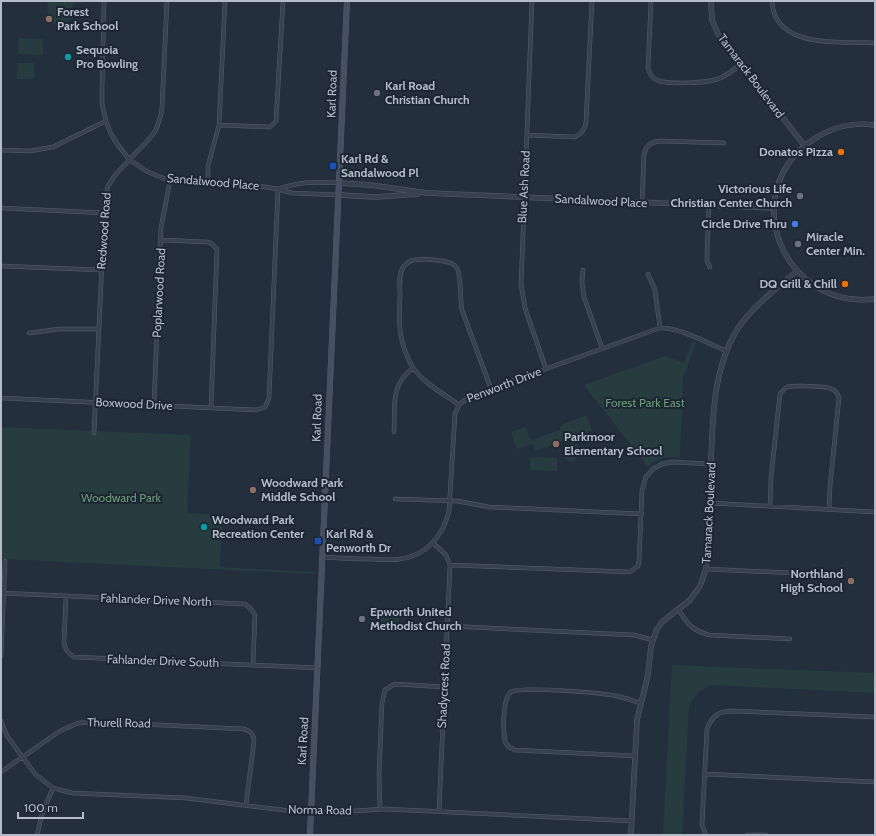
<svg xmlns="http://www.w3.org/2000/svg" width="876" height="836" viewBox="0 0 876 836" font-family="Cabin,sans-serif">
<style>
.green{fill:#263c3f}
.lines{fill:none;stroke-linecap:round;stroke-linejoin:round}
.minor-casing{stroke:#565f6c;stroke-width:4.5}
.tertiary-casing{stroke:#565f6c;stroke-width:5.5}
.secondary-casing{stroke:#565f6c;stroke-width:6}
.minor{stroke:#38414e;stroke-width:3.5}
.tertiary{stroke:#38414e;stroke-width:4.5}
.secondary{stroke:#465061;stroke-width:5.5}
.education-dot{fill:#8d6e63;stroke:#1d2633;stroke-width:1.5}
.culture-dot{fill:#0f9aa8;stroke:#1d2633;stroke-width:1.5}
.worship-dot{fill:#6b7280;stroke:#1d2633;stroke-width:1.5}
.food-dot{fill:#e8710a;stroke:#1d2633;stroke-width:1.5}
.transit-dot{fill:#1a4fb4;stroke:#1d2633;stroke-width:1.5}
.shop-dot{fill:#3f7fe0;stroke:#1d2633;stroke-width:1.5}
.labels{text-anchor:middle;stroke-width:4;stroke-linejoin:round;paint-order:stroke}
.poi-label{font-size:12px;font-weight:bold;fill:#b4bcc9;stroke:#1d2633;text-anchor:start}
.street-label{font-size:12px;fill:#b4bcc9;stroke:#1d2633}
.park-label{font-size:12px;fill:#6b9a76;stroke:#1d2633}
</style>
<rect width="100%" height="100%" fill="#242f3e"/>
<path class="green" d="M48,1H74L70,18L65,29C46,20 46,22 48,1Z
M19,38L43,39V55L18,54Z
M18,63H34V79H17Z
M692,341L696,343L683,378L680,457C667,456 657,458 648,467L584,385L665,356L684,363Z
M587,415L592,431L535,451L531,440L560,430L561,426L566,423Z
M1,427L191,435L187,513L222,515L220,567L314,572V574L1,559Z
M526,427L532,444L517,449L511,432Z
M572,443L580,446L582,454L577,456L574,461L571,462L564,458L562,454L570,444Z
M530,457L557,458V471L530,470Z
M379,615L399,616L398,629H378Z
M672,665L875,673V693L710,685L698,692L689,706L682,835H663Z"/>
<g class="lines">
<g class="minor-casing">
<path id="minor" d="M104,1L102,88V104L106,121L111,134L118,145L129,159L146,171L170,181L259,186L278,189L292,193L339,195
M532,1L521,285L525,308L546,369
M651,1L648,68C650,73 651,78 657,80C667,85 706,83 718,79C726,76 734,70 741,64
M772,1C774,50 842,41 875,43
M219,125L270,127L276,121L283,1
M527,135L575,137C582,134 585,129 586,122L592,1
M1,150L30,151L53,147L106,121
M208,183V166L219,125L225,1
M278,189C302,181 315,182 339,183
M642,203L644,154C646,146 651,142 659,141L724,143
M709,206L707,253V261L710,267
M1,208L104,213
M161,240L207,242L211,243L217,249L211,408
M1,266L101,270
M583,270L582,283L584,297L602,348
M648,274L655,290L660,328
M29,333L60,329H98
M1,398L257,410L265,407L269,398L278,189
M154,405L161,228L170,181
M459,405C444,394 425,384 414,369C411,366 410,362 408,358C398,337 399,318 400,296C400,287 398,273 404,266C406,264 408,262 411,261C420,258 452,259 457,268C461,274 460,300 462,310L491,389
M394,432C395,406 390,385 413,368
M94,433L105,199L108,186L115,175L150,138L156,130L161,115L162,107L167,1
M395,499L457,501L489,507L642,514
M710,503L875,512
M770,506L771,478L780,394C783,391 784,389 787,387C794,385 825,386 832,389C836,391 838,394 839,398L830,486L829,509
M433,543L446,555L450,565L439,811
M322,557C338,558 353,559 369,559C379,559 390,561 400,559C426,556 443,536 449,511L455,414L459,405L470,396L660,328C679,327 709,344 726,351
M450,565L630,572L638,566L639,561L642,490L646,477L653,469L662,464L672,462L711,464
M706,569L794,573
M1,593L245,604L251,609L255,615L253,665
M66,596L64,642C65,650 68,653 74,657L318,668
M678,609C688,624 691,630 709,635L790,639
M448,626L634,635L653,640
M1,656L5,561
M1,721L7,736L35,774L53,788L72,793L186,798L283,810L311,812H338L385,809L632,821
M635,756L515,750L509,747L505,742C503,731 502,699 511,692C520,686 602,693 617,696C625,698 633,701 640,703
M1,772L60,731L78,723L98,722L244,729C251,731 254,734 254,741L246,805
M705,774L875,782
M380,809L379,775L382,703L385,690L395,684L444,687
M37,835L42,814L53,788
M706,835L702,825L707,729C712,716 719,711 732,711L875,717
M747,835H766"/>
</g>
<g class="tertiary-casing">
<path id="tertiary" d="M711,1L712,20L718,34L804,145
M875,125C854,122 832,127 814,139C735,191 782,310 875,299
M339,183L370,185L427,193L774,208
M339,195L375,197L418,194
M631,835L637,720L648,675L651,646L657,629L662,622L690,600L700,586L706,569C708,533 710,497 711,460C713,415 713,368 738,328C753,306 777,288 797,271"/>
</g>
<g class="secondary-casing">
<path id="secondary" d="M310,835L347,1"/>
</g>
<use href="#minor" class="minor"/>
<use href="#tertiary" class="tertiary"/>
<use href="#secondary" class="secondary"/>
</g>
<g class="education-dot">
<circle cx="49" cy="19" r="4"/>
<circle cx="556" cy="444" r="4"/>
<circle cx="253" cy="490" r="4"/>
<circle cx="851" cy="581" r="4"/>
</g>
<g class="culture-dot">
<circle cx="68" cy="57" r="4"/>
<circle cx="204" cy="527" r="4"/>
</g>
<g class="worship-dot">
<circle cx="377" cy="93" r="4"/>
<circle cx="800" cy="196" r="4"/>
<circle cx="798" cy="244" r="4"/>
<circle cx="362" cy="619" r="4"/>
</g>
<g class="food-dot">
<circle cx="841" cy="152" r="4"/>
<circle cx="845" cy="284" r="4"/>
</g>
<g class="transit-dot">
<rect x="329" y="162" width="8" height="8" rx="2"/>
<rect x="314" y="537" width="8" height="8" rx="2"/>
</g>
<circle class="shop-dot" cx="795" cy="224" r="4"/>
<g class="labels">
<g class="poi-label">
<text x="57" y="16">Forest<tspan x="57" dy="14">Park School</tspan></text>
<text x="76" y="54">Sequoia<tspan x="76" dy="14">Pro Bowling</tspan></text>
<text x="385" y="90">Karl Road<tspan x="385" dy="14">Christian Church</tspan></text>
<text x="833" y="156" text-anchor="end">Donatos Pizza</text>
<text x="341" y="163">Karl Rd &amp;<tspan x="341" dy="14">Sandalwood Pl</tspan></text>
<text x="792" y="193" text-anchor="end">Victorious Life<tspan x="792" dy="14">Christian Center Church</tspan></text>
<text x="787" y="228" text-anchor="end">Circle Drive Thru</text>
<text x="806" y="241">Miracle<tspan x="806" dy="14">Center Min.</tspan></text>
<text x="837" y="288" text-anchor="end">DQ Grill &amp; Chill</text>
<text x="564" y="441">Parkmoor<tspan x="564" dy="14">Elementary School</tspan></text>
<text x="261" y="487">Woodward Park<tspan x="261" dy="14">Middle School</tspan></text>
<text x="212" y="524">Woodward Park<tspan x="212" dy="14">Recreation Center</tspan></text>
<text x="326" y="538">Karl Rd &amp;<tspan x="326" dy="14">Penworth Dr</tspan></text>
<text x="843" y="578" text-anchor="end">Northland<tspan x="843" dy="14">High School</tspan></text>
<text x="370" y="616">Epworth United<tspan x="370" dy="14">Methodist Church</tspan></text>
</g>
<g class="street-label">
<text transform="translate(751 76) rotate(53)" y="4">Tamarack Boulevard</text>
<text transform="translate(332 94) rotate(-88)" y="4">Karl Road</text>
<text transform="translate(213 182) rotate(5)" y="4">Sandalwood Place</text>
<text transform="translate(524 187) rotate(-87)" y="4">Blue Ash Road</text>
<text transform="translate(601 201) rotate(3)" y="4">Sandalwood Place</text>
<text transform="translate(104 231) rotate(-86)" y="4">Redwood Road</text>
<text transform="translate(159 293) rotate(-87)" y="4">Poplarwood Road</text>
<text transform="translate(504 385) rotate(-21)" y="4">Penworth Drive</text>
<text transform="translate(134 404) rotate(3)" y="4">Boxwood Drive</text>
<text transform="translate(317 418) rotate(-88)" y="4">Karl Road</text>
<text transform="translate(709 513) rotate(-87)" y="4">Tamarack Boulevard</text>
<text transform="translate(156 600) rotate(2)" y="4">Fahlander Drive North</text>
<text transform="translate(163 661) rotate(2)" y="4">Fahlander Drive South</text>
<text transform="translate(444 686) rotate(-87)" y="4">Shadycrest Road</text>
<text transform="translate(119 723) rotate(1)" y="4">Thurell Road</text>
<text transform="translate(303 741) rotate(-87)" y="4">Karl Road</text>
<text transform="translate(320 810) rotate(1)" y="4">Norma Road</text>
</g>
<g class="park-label">
<text x="645" y="407">Forest Park East</text>
<text x="121" y="502">Woodward Park</text>
</g>
</g>
<rect width="876" height="836" fill="none" stroke="#b4bcc9" stroke-width="4"/>
<path d="M18 812v6h65v-6" fill="none" stroke="#b4bcc9" stroke-width="2"/>
<text x="24" y="812" font-size="12" fill="#b4bcc9" stroke="#1d2633" stroke-width="3" paint-order="stroke">100 m</text>
</svg>
